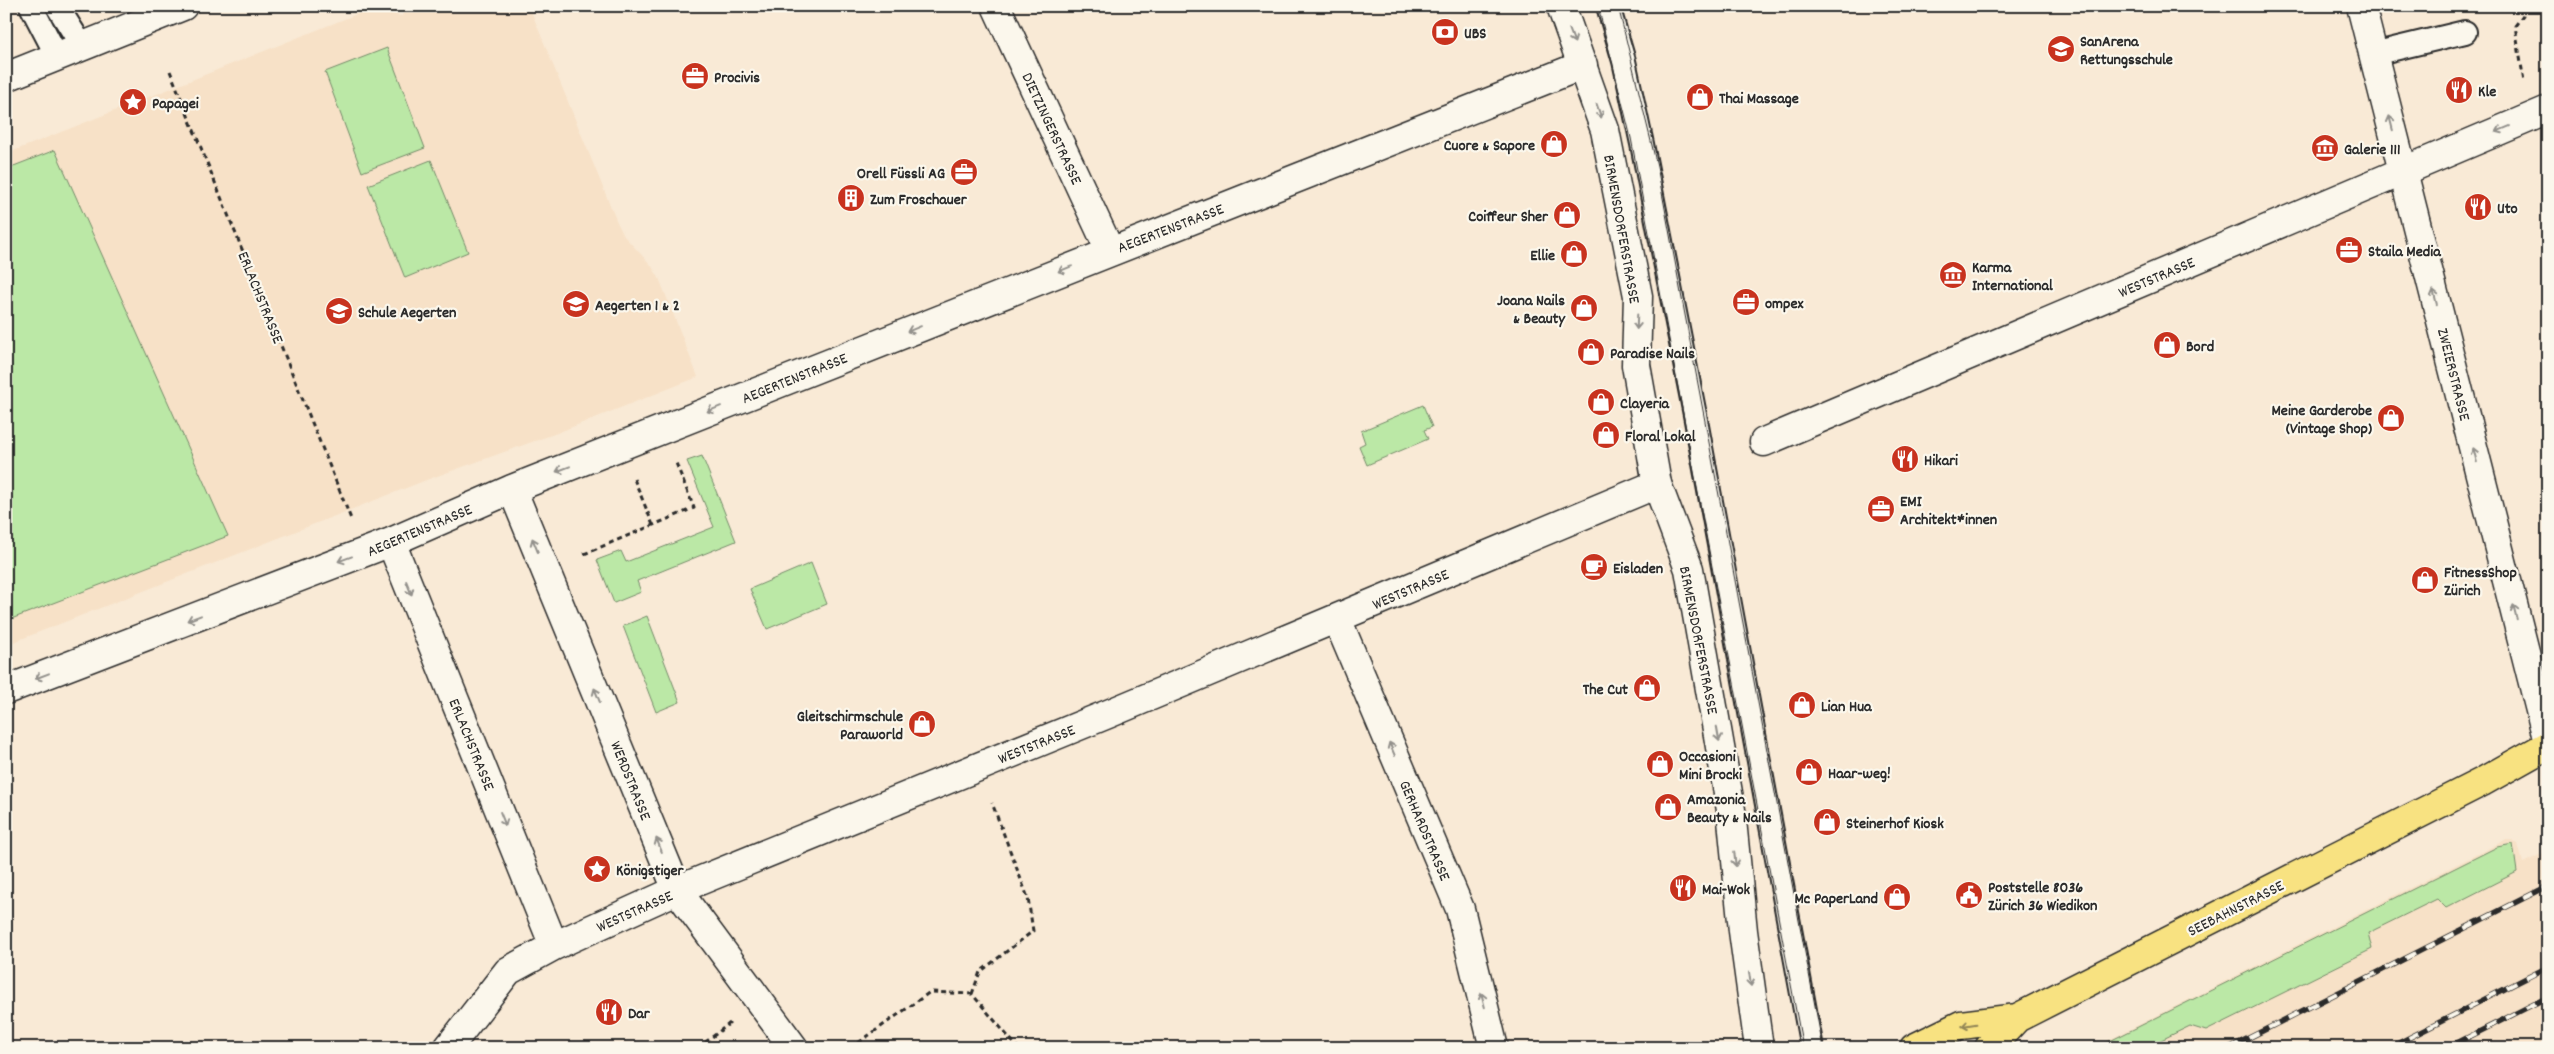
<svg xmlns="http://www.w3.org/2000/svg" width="2554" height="1054" viewBox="0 0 2554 1054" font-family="Dekko,sans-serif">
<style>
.built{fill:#f7e1c7}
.green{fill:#bbe8a6;stroke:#738a68}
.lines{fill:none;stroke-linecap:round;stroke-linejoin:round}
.lane-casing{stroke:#2b2b2b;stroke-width:26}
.street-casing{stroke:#2b2b2b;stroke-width:31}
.secondary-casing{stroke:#2b2b2b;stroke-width:31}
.primary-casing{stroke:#2b2b2b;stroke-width:31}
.path{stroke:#2b2b2b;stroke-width:3;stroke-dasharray:5 4;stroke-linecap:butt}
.lane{stroke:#fbf7ec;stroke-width:22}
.street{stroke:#fbf7ec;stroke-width:28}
.secondary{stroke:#fbf7ec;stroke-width:28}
.primary{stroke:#f8e281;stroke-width:28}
.tram{stroke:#2b2b2b;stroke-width:1}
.rail-casing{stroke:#2b2b2b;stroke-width:5.5}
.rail{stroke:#fbf7ec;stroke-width:4;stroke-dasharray:11;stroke-linecap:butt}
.oneway{stroke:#93918c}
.oneway2{stroke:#928656}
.labels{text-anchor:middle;stroke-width:4.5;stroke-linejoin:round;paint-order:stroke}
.poi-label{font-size:16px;font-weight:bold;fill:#2b2b2b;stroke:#fbf7ec;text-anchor:start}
.street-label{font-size:16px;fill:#2b2b2b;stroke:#fbf7ec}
</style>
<rect width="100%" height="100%" fill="#f9ead6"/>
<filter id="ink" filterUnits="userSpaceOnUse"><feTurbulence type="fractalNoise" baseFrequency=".02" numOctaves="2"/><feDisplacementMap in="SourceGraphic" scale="10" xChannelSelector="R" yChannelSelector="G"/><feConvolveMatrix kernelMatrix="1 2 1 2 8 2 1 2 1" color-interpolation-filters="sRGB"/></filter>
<g filter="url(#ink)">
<path class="built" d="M405,6H529L617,222L624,236L651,265L659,278L698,377L557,433L429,479L6,645V154L367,10L402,16Z
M2505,840H2513L2518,844L2523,863L2548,851V1048H2093Z"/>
<path class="green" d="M387,48L425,148L362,172L325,72Z
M55,150L228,536L6,621V169Z
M431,160L468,252L405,278L368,185Z
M1423,405L1432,427L1424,430L1428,439L1367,465L1359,446L1365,443L1361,431Z
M702,456L736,541L637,581L641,592L614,603L597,560L621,551L626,562L714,527L687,461Z
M811,563L827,604L767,629L750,589Z
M647,616L680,702L656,712L623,626Z
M2513,844L2517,872L2446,908L2437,899L2368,933L2372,949L2206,1031L2190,1026L2159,1041V1048H2096L2497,847Z"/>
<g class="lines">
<g class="lane-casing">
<path id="lane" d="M31,6L57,56
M57,6L82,46
M1608,6L1624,61L1642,144L1695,415L1812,1048
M2373,54L2465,32"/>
</g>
<g class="street-casing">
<path id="street" d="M996,6L1110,251
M6,77L183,6
M1764,442L2548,110
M512,489L677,890L794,1048
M391,542L554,946
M1337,619L1460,909L1494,1048
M6,690L391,542L512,489L1583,65
M448,1048L508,971L554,946L677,890L1108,714L1657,484"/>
</g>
<g class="secondary-casing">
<path id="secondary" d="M1561,6L1605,130L1638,296L1636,365L1657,484L1689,569L1731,810L1743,931L1759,1048
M2361,6L2548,742"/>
</g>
<g class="primary-casing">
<path id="primary" d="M1914,1048L1961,1025L2017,1018L2482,782L2548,745
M1989,1048L2017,1018"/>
</g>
<path class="path" d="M2521,6L2523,15L2515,26L2524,82
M170,71L351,519
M634,479L653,525
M584,554L694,508L676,463
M972,994L980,972L1033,931L1028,898L992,803
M698,1048L730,1023
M851,1048L930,992L972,994L1018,1048"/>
<use href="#lane" class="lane"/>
<use href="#street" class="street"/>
<use href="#secondary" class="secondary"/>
<use href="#primary" class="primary"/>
<path class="tram" d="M1598,6L1631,138L1803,1048
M1618,6L1657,166L1823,1048"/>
<g class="rail-casing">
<path id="rail" d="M2229,1048L2548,886
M2389,1048L2548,967
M2447,1048L2548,997"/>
</g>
<use href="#rail" class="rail"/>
</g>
<defs><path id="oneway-shaft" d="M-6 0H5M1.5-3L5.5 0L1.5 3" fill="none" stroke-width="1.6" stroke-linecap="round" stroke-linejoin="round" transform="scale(1.25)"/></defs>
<g class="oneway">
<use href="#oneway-shaft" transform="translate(1572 36) rotate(69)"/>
<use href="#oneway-shaft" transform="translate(1599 111) rotate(71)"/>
<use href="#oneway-shaft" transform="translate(2391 123) rotate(-104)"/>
<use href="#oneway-shaft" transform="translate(2503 129) rotate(157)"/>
<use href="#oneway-shaft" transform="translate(1065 269) rotate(158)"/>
<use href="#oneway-shaft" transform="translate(2435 297) rotate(-104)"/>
<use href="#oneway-shaft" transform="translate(1637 322) rotate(92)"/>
<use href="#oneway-shaft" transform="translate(914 329) rotate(158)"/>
<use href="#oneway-shaft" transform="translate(714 409) rotate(158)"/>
<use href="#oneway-shaft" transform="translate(2475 455) rotate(-104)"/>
<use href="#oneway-shaft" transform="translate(563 469) rotate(159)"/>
<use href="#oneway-shaft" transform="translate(535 545) rotate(-112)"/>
<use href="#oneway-shaft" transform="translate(345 559) rotate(160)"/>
<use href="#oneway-shaft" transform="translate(409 588) rotate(68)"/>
<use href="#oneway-shaft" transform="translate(2515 612) rotate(-104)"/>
<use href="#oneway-shaft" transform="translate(194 618) rotate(159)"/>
<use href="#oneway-shaft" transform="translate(42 676) rotate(159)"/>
<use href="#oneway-shaft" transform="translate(597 695) rotate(-112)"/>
<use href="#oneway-shaft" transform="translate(1718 734) rotate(80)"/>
<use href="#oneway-shaft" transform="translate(1392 749) rotate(-113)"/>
<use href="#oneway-shaft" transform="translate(503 819) rotate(68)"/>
<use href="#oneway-shaft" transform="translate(659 845) rotate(-112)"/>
<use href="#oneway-shaft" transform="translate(1735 859) rotate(84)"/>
<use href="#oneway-shaft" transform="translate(1750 979) rotate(82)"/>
<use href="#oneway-shaft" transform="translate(1483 1000) rotate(-104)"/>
</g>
<use class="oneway2" href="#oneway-shaft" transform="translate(1969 1025) rotate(171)"/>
</g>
<defs>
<g id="bank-disc" transform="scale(1.4375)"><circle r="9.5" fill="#c8321e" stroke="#fbf7ec"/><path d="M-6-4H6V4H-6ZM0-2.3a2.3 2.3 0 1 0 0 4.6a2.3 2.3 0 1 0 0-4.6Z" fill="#fff"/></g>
<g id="school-disc" transform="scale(1.4375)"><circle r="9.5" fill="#c8321e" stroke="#fbf7ec"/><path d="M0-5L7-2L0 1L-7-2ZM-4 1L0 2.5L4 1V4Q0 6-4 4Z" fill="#fff"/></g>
<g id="office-disc" transform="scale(1.4375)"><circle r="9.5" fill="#c8321e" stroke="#fbf7ec"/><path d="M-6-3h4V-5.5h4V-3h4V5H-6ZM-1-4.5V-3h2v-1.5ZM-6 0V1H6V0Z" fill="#fff"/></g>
<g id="restaurant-disc" transform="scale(1.4375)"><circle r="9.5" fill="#c8321e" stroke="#fbf7ec"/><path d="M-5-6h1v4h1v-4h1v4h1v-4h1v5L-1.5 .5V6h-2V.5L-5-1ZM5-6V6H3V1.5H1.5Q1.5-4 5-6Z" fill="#fff"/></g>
<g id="shop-disc" transform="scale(1.4375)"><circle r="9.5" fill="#c8321e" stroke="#fbf7ec"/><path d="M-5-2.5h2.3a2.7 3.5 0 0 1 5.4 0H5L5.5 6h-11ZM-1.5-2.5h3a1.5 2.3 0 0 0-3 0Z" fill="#fff"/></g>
<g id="sight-disc" transform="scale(1.4375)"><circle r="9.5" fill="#c8321e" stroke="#fbf7ec"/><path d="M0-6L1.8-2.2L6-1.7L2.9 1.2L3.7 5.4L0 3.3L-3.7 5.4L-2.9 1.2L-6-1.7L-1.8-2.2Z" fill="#fff"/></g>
<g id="museum-disc" transform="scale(1.4375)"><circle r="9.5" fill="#c8321e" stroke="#fbf7ec"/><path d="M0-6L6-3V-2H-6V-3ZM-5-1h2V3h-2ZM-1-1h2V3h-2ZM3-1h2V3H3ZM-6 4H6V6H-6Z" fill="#fff"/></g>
<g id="building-disc" transform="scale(1.4375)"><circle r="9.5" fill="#c8321e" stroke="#fbf7ec"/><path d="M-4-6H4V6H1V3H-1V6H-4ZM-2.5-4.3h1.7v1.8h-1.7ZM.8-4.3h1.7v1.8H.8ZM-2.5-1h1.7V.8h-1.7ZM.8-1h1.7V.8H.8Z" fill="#fff"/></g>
<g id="cafe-disc" transform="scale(1.4375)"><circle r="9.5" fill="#c8321e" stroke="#fbf7ec"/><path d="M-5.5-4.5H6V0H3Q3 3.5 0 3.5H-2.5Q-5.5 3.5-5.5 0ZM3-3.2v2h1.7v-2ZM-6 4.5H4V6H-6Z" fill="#fff"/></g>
<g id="civic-disc" transform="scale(1.4375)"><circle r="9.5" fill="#c8321e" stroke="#fbf7ec"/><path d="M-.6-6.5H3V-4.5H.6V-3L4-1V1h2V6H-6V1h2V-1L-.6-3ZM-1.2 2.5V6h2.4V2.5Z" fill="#fff"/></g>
</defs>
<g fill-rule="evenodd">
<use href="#bank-disc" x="1445" y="32"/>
<use href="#school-disc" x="2061" y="49"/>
<use href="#office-disc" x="695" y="76"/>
<use href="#restaurant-disc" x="2459" y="90"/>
<use href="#shop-disc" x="1700" y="97"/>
<use href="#sight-disc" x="133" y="102"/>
<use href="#shop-disc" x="1554" y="144"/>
<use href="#museum-disc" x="2325" y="148"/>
<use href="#office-disc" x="964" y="172"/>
<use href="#building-disc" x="851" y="198"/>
<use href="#restaurant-disc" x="2478" y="207"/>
<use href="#shop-disc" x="1567" y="215"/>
<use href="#office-disc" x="2349" y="250"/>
<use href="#shop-disc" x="1574" y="254"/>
<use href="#museum-disc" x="1953" y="275"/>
<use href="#office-disc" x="1746" y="302"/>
<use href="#school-disc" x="576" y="304"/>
<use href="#shop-disc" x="1584" y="308"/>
<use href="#school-disc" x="339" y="311"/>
<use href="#shop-disc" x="2167" y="345"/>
<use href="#shop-disc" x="1591" y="352"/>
<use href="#shop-disc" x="1601" y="402"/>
<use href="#shop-disc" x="2391" y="418"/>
<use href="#shop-disc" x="1606" y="435"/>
<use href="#restaurant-disc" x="1905" y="459"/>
<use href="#office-disc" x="1881" y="509"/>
<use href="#cafe-disc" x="1594" y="567"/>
<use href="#shop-disc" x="2425" y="580"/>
<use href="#shop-disc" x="1647" y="688"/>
<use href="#shop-disc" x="1802" y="705"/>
<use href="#shop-disc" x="922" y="724"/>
<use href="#shop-disc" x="1660" y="764"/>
<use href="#shop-disc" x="1809" y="772"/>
<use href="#shop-disc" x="1668" y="807"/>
<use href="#shop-disc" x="1827" y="822"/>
<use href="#sight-disc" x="597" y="869"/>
<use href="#restaurant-disc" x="1683" y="888"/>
<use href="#civic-disc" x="1969" y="895"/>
<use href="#shop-disc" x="1897" y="897"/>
<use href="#restaurant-disc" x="609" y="1012"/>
</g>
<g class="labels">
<g class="poi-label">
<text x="1464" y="38">UBS</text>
<text x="2080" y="46">SanArena<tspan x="2080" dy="18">Rettungsschule</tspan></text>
<text x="714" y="82">Procivis</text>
<text x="2478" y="96">Kle</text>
<text x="1719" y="103">Thai Massage</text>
<text x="152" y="108">Papagei</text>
<text x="1535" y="150" text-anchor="end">Cuore &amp; Sapore</text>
<text x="2344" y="154">Galerie 111</text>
<text x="945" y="178" text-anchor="end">Orell Füssli AG</text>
<text x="870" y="204">Zum Froschauer</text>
<text x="2497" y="213">Uto</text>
<text x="1548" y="221" text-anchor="end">Coiffeur Sher</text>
<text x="2368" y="256">Staila Media</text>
<text x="1555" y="260" text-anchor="end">Ellie</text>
<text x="1972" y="272">Karma<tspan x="1972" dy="18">International</tspan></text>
<text x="1565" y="305" text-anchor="end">Joana Nails<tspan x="1565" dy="18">&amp; Beauty</tspan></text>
<text x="1765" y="308">ompex</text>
<text x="595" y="310">Aegerten 1 &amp; 2</text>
<text x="358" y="317">Schule Aegerten</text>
<text x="2186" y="351">Bord</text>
<text x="1610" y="358">Paradise Nails</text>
<text x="1620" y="408">Clayeria</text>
<text x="2372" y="415" text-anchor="end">Meine Garderobe<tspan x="2372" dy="18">(Vintage Shop)</tspan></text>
<text x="1625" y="441">Floral Lokal</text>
<text x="1924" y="465">Hikari</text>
<text x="1900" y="506">EMI<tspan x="1900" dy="18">Architekt*innen</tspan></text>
<text x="1613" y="573">Eisladen</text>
<text x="2444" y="577">FitnessShop<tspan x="2444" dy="18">Zürich</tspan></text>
<text x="1628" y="694" text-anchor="end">The Cut</text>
<text x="1821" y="711">Lian Hua</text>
<text x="903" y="721" text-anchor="end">Gleitschirmschule<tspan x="903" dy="18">Paraworld</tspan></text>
<text x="1679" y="761">Occasioni<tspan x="1679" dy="18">Mini Brocki</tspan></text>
<text x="1828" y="778">Haar-weg!</text>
<text x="1687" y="804">Amazonia<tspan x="1687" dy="18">Beauty &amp; Nails</tspan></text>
<text x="1846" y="828">Steinerhof Kiosk</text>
<text x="616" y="875">Königstiger</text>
<text x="1988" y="892">Poststelle 8036<tspan x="1988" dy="18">Zürich 36 Wiedikon</tspan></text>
<text x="1702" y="894">Mai-Wok</text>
<text x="1878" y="903" text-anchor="end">Mc PaperLand</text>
<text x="628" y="1018">Dar</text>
</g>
<g class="street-label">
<text transform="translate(1053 128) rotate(65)" y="6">DIETZINGERSTRASSE</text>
<text transform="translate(1170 227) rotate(-21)" y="6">AEGERTENSTRASSE</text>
<text transform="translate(1623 229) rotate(80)" y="6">BIRMENSDORFERSTRASSE</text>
<text transform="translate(2156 276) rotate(-23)" y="6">WESTSTRASSE</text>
<text transform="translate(262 297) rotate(68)" y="6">ERLACHSTRASSE</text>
<text transform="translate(2455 374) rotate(76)" y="6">ZWEIERSTRASSE</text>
<text transform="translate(794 377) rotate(-22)" y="6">AEGERTENSTRASSE</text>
<text transform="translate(419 529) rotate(-23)" y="6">AEGERTENSTRASSE</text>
<text transform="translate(1410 588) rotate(-23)" y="6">WESTSTRASSE</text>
<text transform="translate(1700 640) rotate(79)" y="6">BIRMENSDORFERSTRASSE</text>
<text transform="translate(1036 743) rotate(-22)" y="6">WESTSTRASSE</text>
<text transform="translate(473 744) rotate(68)" y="6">ERLACHSTRASSE</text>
<text transform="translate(632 780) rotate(68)" y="6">WERDSTRASSE</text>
<text transform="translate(1426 830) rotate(67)" y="6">GERHARDSTRASSE</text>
<text transform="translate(2235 907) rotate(-27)" y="6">SEEBAHNSTRASSE</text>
<text transform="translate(634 910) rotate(-24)" y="6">WESTSTRASSE</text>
</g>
</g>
<rect width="2554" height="1054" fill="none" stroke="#fbf7ec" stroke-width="25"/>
<rect x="12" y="12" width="2529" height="1029" fill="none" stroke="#2b2b2b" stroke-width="2" filter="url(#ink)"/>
</svg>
